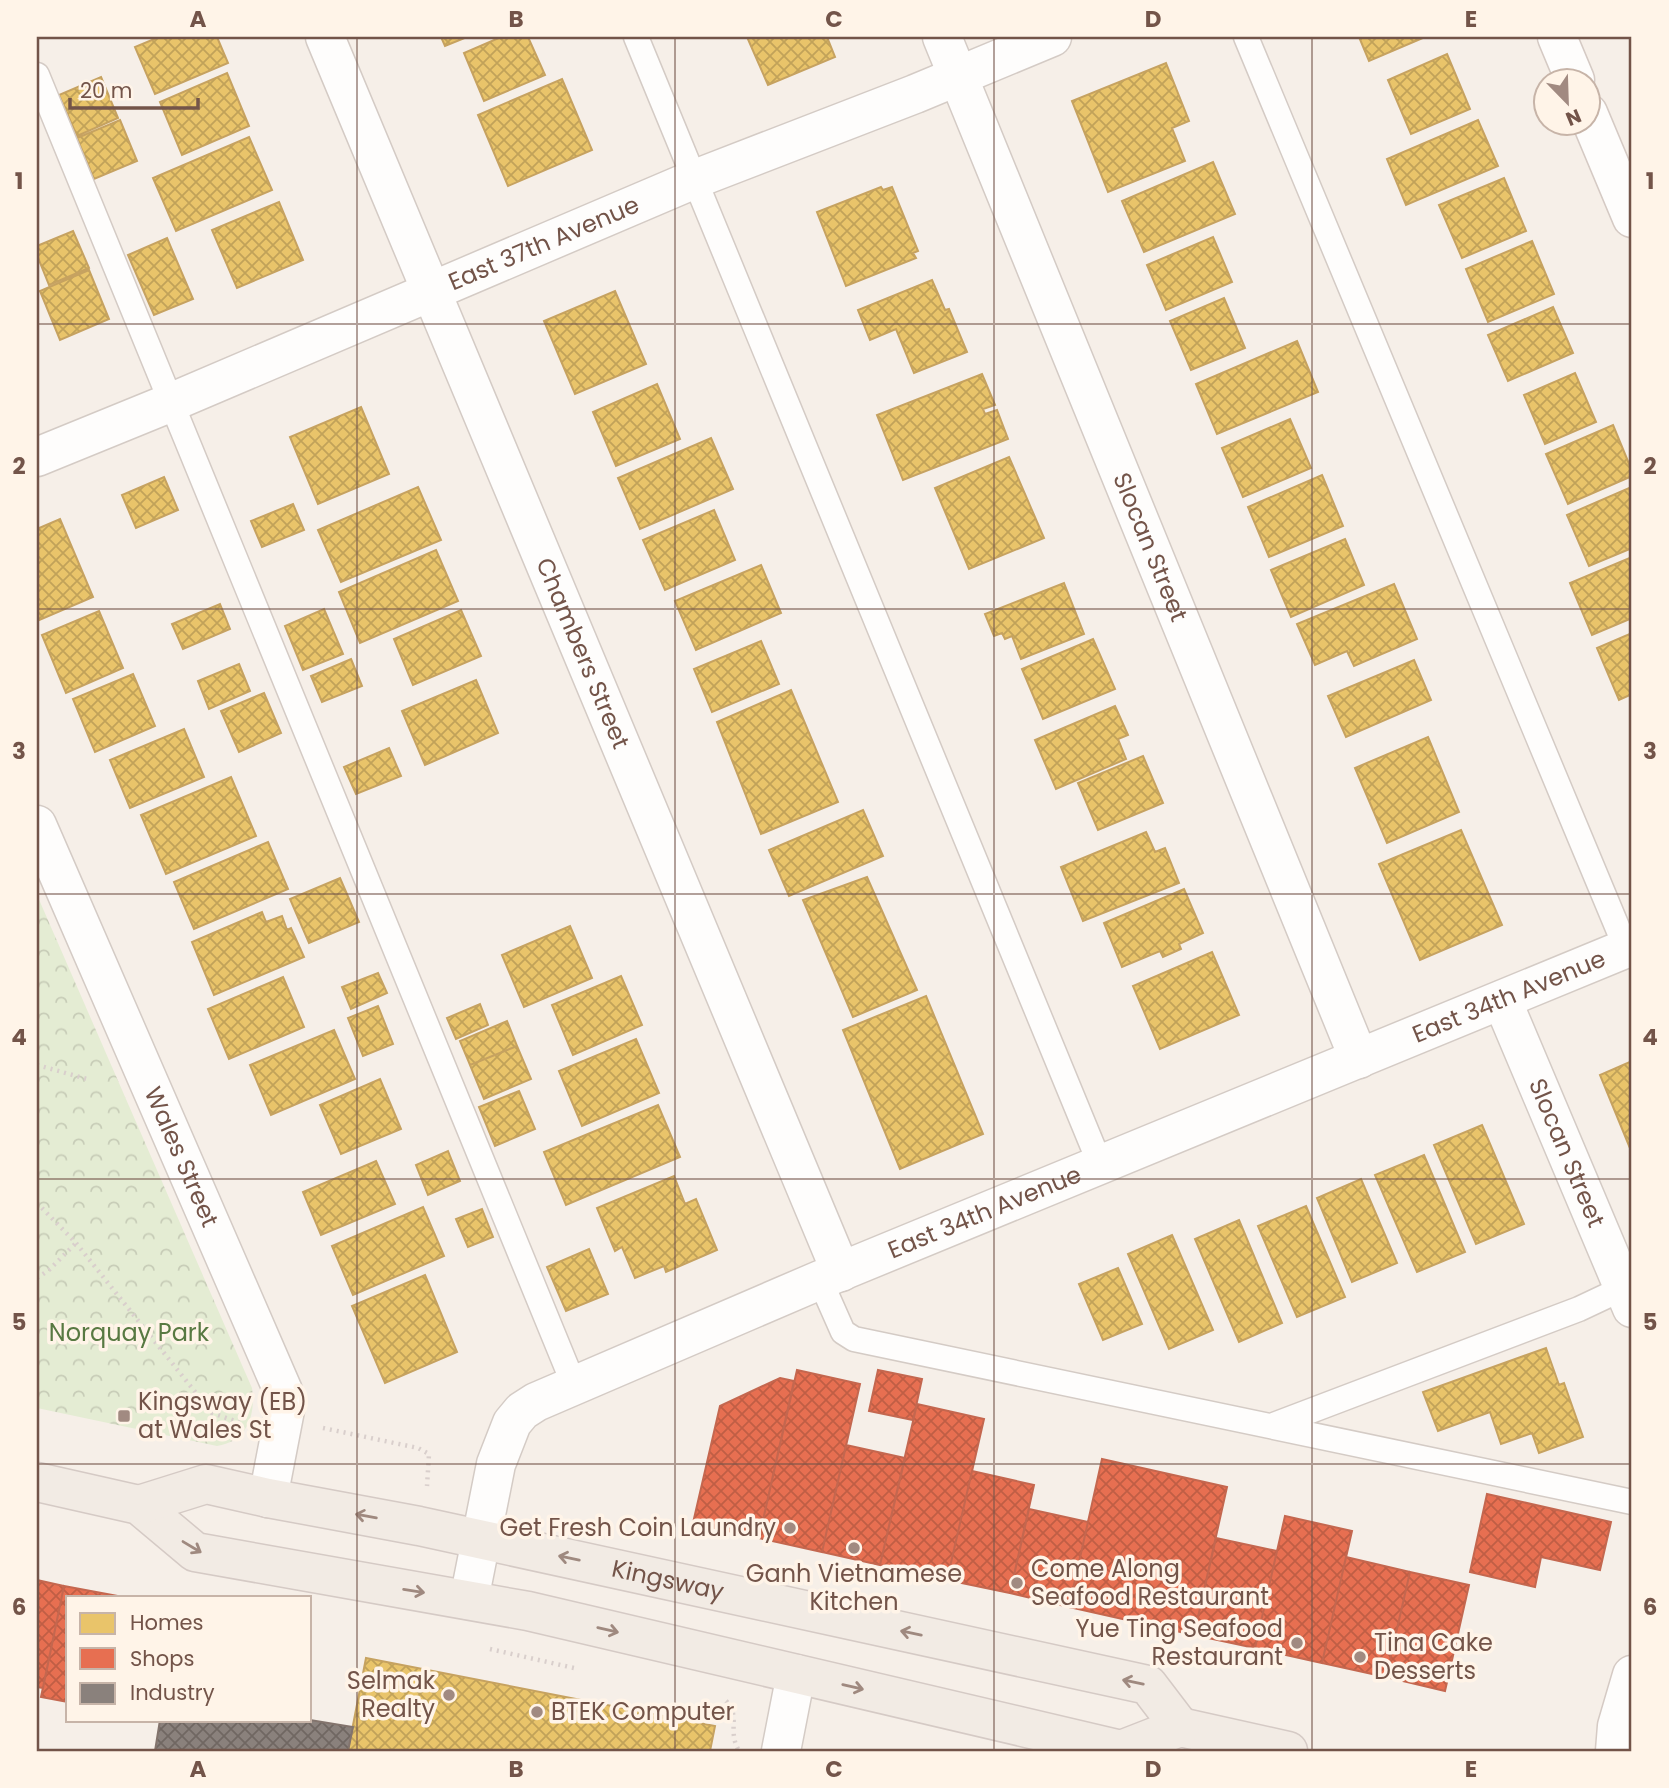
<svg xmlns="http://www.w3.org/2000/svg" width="1669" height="1788" viewBox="0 0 1669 1788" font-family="Poppins,sans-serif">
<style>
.park{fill:url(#park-crowns)}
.homes{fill:url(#homes-cross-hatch);stroke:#c6a260;stroke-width:2}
.shops{fill:url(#shops-cross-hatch);stroke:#c4674f;stroke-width:2}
.industry{fill:url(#industry-cross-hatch);stroke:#83746d;stroke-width:2}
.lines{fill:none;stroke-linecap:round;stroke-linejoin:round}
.lane-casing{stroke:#d4cbc5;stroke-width:27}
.street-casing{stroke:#d4cbc5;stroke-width:41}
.secondary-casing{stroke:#d5cac4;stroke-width:41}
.primary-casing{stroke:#d5cac5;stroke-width:41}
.path{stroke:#d9cfcc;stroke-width:4.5;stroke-dasharray:2 5;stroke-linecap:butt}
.lane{stroke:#fefdfc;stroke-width:24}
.street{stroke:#fefdfc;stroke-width:38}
.secondary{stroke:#fefdfc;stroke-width:38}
.primary{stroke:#f2ebe4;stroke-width:38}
.oneway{stroke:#9f897f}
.grid{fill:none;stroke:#735449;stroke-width:2;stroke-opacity:0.55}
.poi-dot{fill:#a18a81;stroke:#fff4e8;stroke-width:2.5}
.labels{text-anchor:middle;stroke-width:7;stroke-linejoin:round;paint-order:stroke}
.street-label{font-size:24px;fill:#735449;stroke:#fff4e8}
.park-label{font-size:24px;fill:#587942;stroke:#fff4e8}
.poi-label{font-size:24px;fill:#735449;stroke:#fff4e8;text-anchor:start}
.neatline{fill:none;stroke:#735449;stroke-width:2.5}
.grid-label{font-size:23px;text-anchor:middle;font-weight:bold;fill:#735449}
</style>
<defs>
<pattern id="park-crowns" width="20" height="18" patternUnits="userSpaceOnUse" patternTransform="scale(1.75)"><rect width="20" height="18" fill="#e4ecd3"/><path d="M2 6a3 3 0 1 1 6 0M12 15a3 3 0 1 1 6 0" fill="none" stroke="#c7ccb7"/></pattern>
<pattern id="homes-cross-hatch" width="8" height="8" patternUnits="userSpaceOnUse" patternTransform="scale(1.75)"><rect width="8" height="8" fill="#e9c46a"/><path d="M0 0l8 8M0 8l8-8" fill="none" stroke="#c1a259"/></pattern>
<pattern id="shops-cross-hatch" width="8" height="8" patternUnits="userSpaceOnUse" patternTransform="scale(1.75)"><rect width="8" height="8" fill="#e76f51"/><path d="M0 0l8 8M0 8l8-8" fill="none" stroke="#c05e45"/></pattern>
<pattern id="industry-cross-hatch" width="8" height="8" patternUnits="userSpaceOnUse" patternTransform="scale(1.75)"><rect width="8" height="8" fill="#8a817c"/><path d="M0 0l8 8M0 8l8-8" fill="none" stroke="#706762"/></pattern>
</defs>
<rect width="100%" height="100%" fill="#f6efe8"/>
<path class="park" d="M37,895L252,1388C256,1415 247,1442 217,1446L37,1408Z"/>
<path class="homes" d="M159,37H217L228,63L155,94L135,47Z
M441,37H467L445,46Z
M501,37H528L545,75L484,101L464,53Z
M747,37H827L835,57L768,85Z
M1359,37H1425L1369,61Z
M1447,54L1470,109L1411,134L1388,80Z
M1166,63L1189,121L1172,128L1185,161L1108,192L1072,101Z
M227,73L249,126L182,155L160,102Z
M101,77L118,118L77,136L59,95Z
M562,79L592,150L508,186L478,115Z
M120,120L137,161L94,179L77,138Z
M1478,120L1498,166L1406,205L1387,159Z
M249,137L272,190L176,231L153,178Z
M1213,162L1235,214L1144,252L1122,201Z
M1504,178L1526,231L1462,258L1439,205Z
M881,187L883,190L892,187L918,251L913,253L916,258L846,286L817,212Z
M279,202L303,260L237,288L212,230Z
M73,231L89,268L49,285L37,255V246Z
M1213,237L1232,282L1166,310L1147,265Z
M167,238L193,299L154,315L128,255Z
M1532,241L1554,294L1488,322L1466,269Z
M89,270L109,319L60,340L40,291Z
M932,280L945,310L949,309L967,352L914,373L896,329L870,340L858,310Z
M615,291L646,364L575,394L544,321Z
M1224,298L1245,348L1191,370L1170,321Z
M1553,307L1573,353L1508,381L1488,335Z
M1297,341L1318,392L1217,434L1196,384Z
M1575,373L1596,422L1545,444L1524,395Z
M982,374L995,405L983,409L985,414L997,410L1008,439L903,480L877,415Z
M657,384L680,439L616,466L593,412Z
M361,407L389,474L318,504L290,437Z
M1290,419L1311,468L1243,497L1222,448Z
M1613,425L1632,471V476L1568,504L1546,454Z
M711,438L733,489L640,529L618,478Z
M1009,457L1044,538L969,569L935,488Z
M1322,475L1343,526L1269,557L1248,507Z
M164,477L178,510L136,528L122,495Z
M418,487L441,540L341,582L318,530Z
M1629,488L1632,496V548L1589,566L1567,515Z
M293,504L304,530L262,547L251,521Z
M714,510L735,560L665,590L643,540Z
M60,519L93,597L37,621V529Z
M1345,539L1364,585L1291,617L1271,570Z
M436,550L458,601L360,643L339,592Z
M1632,557V618L1592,635L1570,583Z
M761,565L781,613L696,650L675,601Z
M1064,583L1084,634L1021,659L1012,636L1005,639L1002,633L994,636L985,614Z
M1394,584L1417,639L1354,666L1347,651L1315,665L1297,624Z
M220,604L230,629L183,649L172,624Z
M324,609L343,654L303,670L285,626Z
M461,610L481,656L413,685L394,639Z
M99,611L123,668L66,693L42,635Z
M1632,633V694L1619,700L1597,648Z
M1093,639L1115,689L1043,719L1022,669Z
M761,641L779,684L712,712L694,669Z
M351,659L362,686L322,702L311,676Z
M1414,660L1431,700L1346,737L1328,696Z
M239,664L250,691L209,709L198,681Z
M133,674L155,726L95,752L73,699Z
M476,680L498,733L425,765L402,711Z
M791,690L838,802L761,834L717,722Z
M264,693L281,733L239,752L221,711Z
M1115,706L1128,735L1118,739L1126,759L1056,789L1035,740Z
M184,729L204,777L130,808L110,760Z
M1428,737L1459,812L1387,843L1355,768Z
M389,748L401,776L356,794L344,767Z
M1143,756L1163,803L1098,830L1078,783Z
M231,777L256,836L166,874L141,815Z
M863,810L883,856L789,896L769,850Z
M1461,830L1502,925L1420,960L1379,864Z
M1146,832L1155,852L1165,848L1179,883L1083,921L1061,867Z
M268,842L288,889L194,929L174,882Z
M867,877L917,990L853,1017L803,900Z
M340,878L359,922L309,943L290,899Z
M1184,889L1203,933L1179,944L1181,949L1163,957L1160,951L1122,967L1104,923Z
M262,912L266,922L282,916L287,930L291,928L304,957L214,995L192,942Z
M570,926L592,978L524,1007L502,955Z
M1212,952L1239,1015L1160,1049L1133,986Z
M378,973L387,993L351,1009L342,987Z
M621,976L642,1025L573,1055L552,1005Z
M283,977L304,1027L229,1059L208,1009Z
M926,996L983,1134L900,1169L843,1030Z
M480,1004L488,1025L456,1039L447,1018Z
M378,1006L393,1044L363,1056L348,1018Z
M507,1021L517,1046L470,1065L460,1041Z
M334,1030L355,1079L271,1115L250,1065Z
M636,1039L659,1093L582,1126L559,1071Z
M517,1046L531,1079L484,1099L470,1065Z
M1632,1061V1153L1600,1075Z
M380,1079L401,1129L341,1154L320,1105Z
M519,1091L535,1129L495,1146L479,1107Z
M658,1105L680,1157L566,1205L544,1152Z
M1482,1125L1524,1224L1476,1244L1434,1145Z
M448,1151L460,1181L428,1195L416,1165Z
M1424,1155L1465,1252L1417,1272L1375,1175Z
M376,1161L395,1204L321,1235L303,1192Z
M674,1176L685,1204L696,1199L717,1250L666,1272L664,1266L635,1278L622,1247L615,1251L597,1208Z
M1361,1179L1397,1263L1352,1282L1317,1198Z
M1306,1206L1345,1297L1297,1317L1258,1226Z
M423,1207L444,1256L353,1295L332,1246Z
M482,1209L493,1237L468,1247L456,1219Z
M1239,1220L1282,1323L1239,1342L1195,1239Z
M1172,1235L1213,1330L1169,1349L1128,1254Z
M589,1249L608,1294L566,1311L547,1267Z
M1118,1268L1142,1324L1103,1340L1079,1284Z
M425,1275L457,1352L385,1383L352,1306Z
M1546,1348L1559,1385L1564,1383L1583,1437L1539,1453L1532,1433L1501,1444L1490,1412L1438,1431L1423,1392Z
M366,1658L715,1726L710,1751H348Z"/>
<path class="shops" d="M797,1370L860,1384L822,1552L759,1538Z
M878,1370L922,1379L913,1420L869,1411Z
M780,1378L794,1381L759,1538L693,1523L720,1406Z
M917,1404L984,1419L947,1580L880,1565Z
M846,1445L905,1458L880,1565L822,1552Z
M1102,1459L1227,1487L1194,1635L1069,1607Z
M972,1471L1034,1485L1010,1593L947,1580Z
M1487,1494L1611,1522L1600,1570L1541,1557L1535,1587L1470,1572Z
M1029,1509L1088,1522L1069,1607L1010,1593Z
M1285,1516L1352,1531L1322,1663L1255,1648Z
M1216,1538L1277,1551L1255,1648L1194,1635Z
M1346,1557L1410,1572L1386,1677L1322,1663Z
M1410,1572L1469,1585L1445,1691L1386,1677Z
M37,1580L64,1586L43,1688L37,1687Z
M64,1586L123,1597H68V1702L41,1697Z"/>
<path class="industry" d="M160,1720H310L353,1727L348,1751H155Z"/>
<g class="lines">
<g class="lane-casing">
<path id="lane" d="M636,37L1100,1164
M1246,37L1626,948
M37,75L574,1385
M820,1280L843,1332L854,1339L1632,1502
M1271,1426L1579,1309L1632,1284"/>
</g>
<g class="street-casing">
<g id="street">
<path id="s1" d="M325,37L841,1272"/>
<path id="s2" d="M942,37L1359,1059"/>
<path id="s3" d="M37,457L172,402L695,179L915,94L1052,37"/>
<path id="s4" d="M37,825L283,1391L285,1410L268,1498"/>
<path id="s5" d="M1502,1000L1632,1308"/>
<path id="s6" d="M469,1600L496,1464L512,1423L522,1411L536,1402L820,1280L1632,946"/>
<path d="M781,1751L796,1674"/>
</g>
</g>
<g class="secondary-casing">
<path id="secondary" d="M1557,37L1575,80
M1588,113L1632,218
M1615,1751L1617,1726L1632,1675"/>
</g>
<g class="primary-casing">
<g id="primary">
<path d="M37,1482L139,1505L195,1552L528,1611L1121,1750L1180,1727L1288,1751"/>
<path id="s7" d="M139,1505L206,1484L268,1498L419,1526L1148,1685L1180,1727"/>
</g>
</g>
<path class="path" d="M37,1065L87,1079
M37,1203L76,1243L212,1413L241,1423
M37,1278L49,1270L76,1243
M323,1428L418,1448L429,1454L427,1486
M490,1649L574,1668
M726,1701C741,1715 727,1731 739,1751"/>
<use href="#lane" class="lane"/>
<use href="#street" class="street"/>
<use href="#secondary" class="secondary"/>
<use href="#primary" class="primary"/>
</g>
<defs><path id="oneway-shaft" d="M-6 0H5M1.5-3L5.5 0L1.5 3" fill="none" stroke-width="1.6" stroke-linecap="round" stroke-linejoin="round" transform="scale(1.75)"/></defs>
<g class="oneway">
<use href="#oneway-shaft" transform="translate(366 1516) rotate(-170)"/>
<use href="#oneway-shaft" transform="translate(192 1547) rotate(31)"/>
<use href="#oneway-shaft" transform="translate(569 1558) rotate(-168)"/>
<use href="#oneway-shaft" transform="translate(414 1591) rotate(9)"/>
<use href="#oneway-shaft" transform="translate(608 1630) rotate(13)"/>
<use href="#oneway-shaft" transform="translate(911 1633) rotate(-168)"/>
<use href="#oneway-shaft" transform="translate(1133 1682) rotate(-168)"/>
<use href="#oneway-shaft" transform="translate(853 1687) rotate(13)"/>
</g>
<path class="grid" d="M357,37V1751M675,37V1751M994,37V1751M1312,37V1751M37,324H1632M37,609H1632M37,894H1632M37,1179H1632M37,1464H1632"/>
<g class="poi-dot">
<rect x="117" y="1409" width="14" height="14" rx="3.5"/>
<circle cx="790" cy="1528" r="7"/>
<circle cx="854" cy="1548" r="7"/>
<circle cx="1017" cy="1583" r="7"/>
<circle cx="1297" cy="1643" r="7"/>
<circle cx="1360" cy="1657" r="7"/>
<circle cx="449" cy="1695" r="7"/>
<circle cx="537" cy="1712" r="7"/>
</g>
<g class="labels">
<g class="street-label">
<text dy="8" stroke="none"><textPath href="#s3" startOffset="550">East 37th Avenue</textPath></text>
<text dy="8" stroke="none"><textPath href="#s2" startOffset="551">Slocan Street</textPath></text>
<text dy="8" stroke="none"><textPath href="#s1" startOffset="668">Chambers Street</textPath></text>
<text dy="8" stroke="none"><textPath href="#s6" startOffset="1269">East 34th Avenue</textPath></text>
<text dy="8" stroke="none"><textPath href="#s5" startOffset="166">Slocan Street</textPath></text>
<text dy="8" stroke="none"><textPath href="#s4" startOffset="362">Wales Street</textPath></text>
<text dy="8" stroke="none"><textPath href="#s6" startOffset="702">East 34th Avenue</textPath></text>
<text dy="8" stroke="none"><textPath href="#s7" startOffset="542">Kingsway</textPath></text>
</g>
<g class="park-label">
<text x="129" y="1341">Norquay Park</text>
</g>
<g class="poi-label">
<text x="138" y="1410">Kingsway (EB)<tspan x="138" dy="28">at Wales St</tspan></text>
<text x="776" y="1536" text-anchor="end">Get Fresh Coin Laundry</text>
<text x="1031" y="1577">Come Along<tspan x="1031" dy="28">Seafood Restaurant</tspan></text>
<text x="854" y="1582" text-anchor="middle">Ganh Vietnamese<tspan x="854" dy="28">Kitchen</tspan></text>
<text x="1283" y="1637" text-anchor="end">Yue Ting Seafood<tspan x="1283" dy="28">Restaurant</tspan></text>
<text x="1374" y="1651">Tina Cake<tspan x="1374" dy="28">Desserts</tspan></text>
<text x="435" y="1689" text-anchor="end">Selmak<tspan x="435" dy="28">Realty</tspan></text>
<text x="551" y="1720">BTEK Computer</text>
</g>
</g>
<rect width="1669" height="1788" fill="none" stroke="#fff4e8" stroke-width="77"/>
<rect x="66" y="1596" width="245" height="126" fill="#fff4e8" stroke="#c7b4a8" stroke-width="2"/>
<rect x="80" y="1613" width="35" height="21" fill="#e9c46a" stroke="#c7b4a8" stroke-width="2"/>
<text x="130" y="1630" font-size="21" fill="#735449">Homes</text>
<rect x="80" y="1648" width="35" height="21" fill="#e76f51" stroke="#c7b4a8" stroke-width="2"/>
<text x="130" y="1666" font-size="21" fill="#735449">Shops</text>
<rect x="80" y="1683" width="35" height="21" fill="#8a817c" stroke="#c7b4a8" stroke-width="2"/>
<text x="130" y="1700" font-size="21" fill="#735449">Industry</text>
<g transform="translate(1567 102) rotate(157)"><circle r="33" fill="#fff4e8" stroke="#c7b4a8" stroke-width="2"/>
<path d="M0-5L12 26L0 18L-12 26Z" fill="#a18a81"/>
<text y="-10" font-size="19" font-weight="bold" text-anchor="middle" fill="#735449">N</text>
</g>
<path d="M70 98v10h128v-10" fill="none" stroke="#735449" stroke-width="3.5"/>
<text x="80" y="98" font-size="21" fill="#735449" stroke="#fff4e8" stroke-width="5" paint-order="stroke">20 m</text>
<rect x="38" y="38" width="1592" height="1712" class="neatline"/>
<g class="grid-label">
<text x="198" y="27">A</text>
<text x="516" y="27">B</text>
<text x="834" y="27">C</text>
<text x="1153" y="27">D</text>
<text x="1471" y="27">E</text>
<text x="19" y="189">1</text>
<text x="1650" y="189">1</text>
<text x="19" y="474">2</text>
<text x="1650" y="474">2</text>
<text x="19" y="759">3</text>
<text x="1650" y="759">3</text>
<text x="19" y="1045">4</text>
<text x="1650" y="1045">4</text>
<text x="19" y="1330">5</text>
<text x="1650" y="1330">5</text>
<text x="19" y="1615">6</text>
<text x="1650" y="1615">6</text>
<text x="198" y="1777">A</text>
<text x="516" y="1777">B</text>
<text x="834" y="1777">C</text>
<text x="1153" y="1777">D</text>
<text x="1471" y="1777">E</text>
</g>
</svg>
